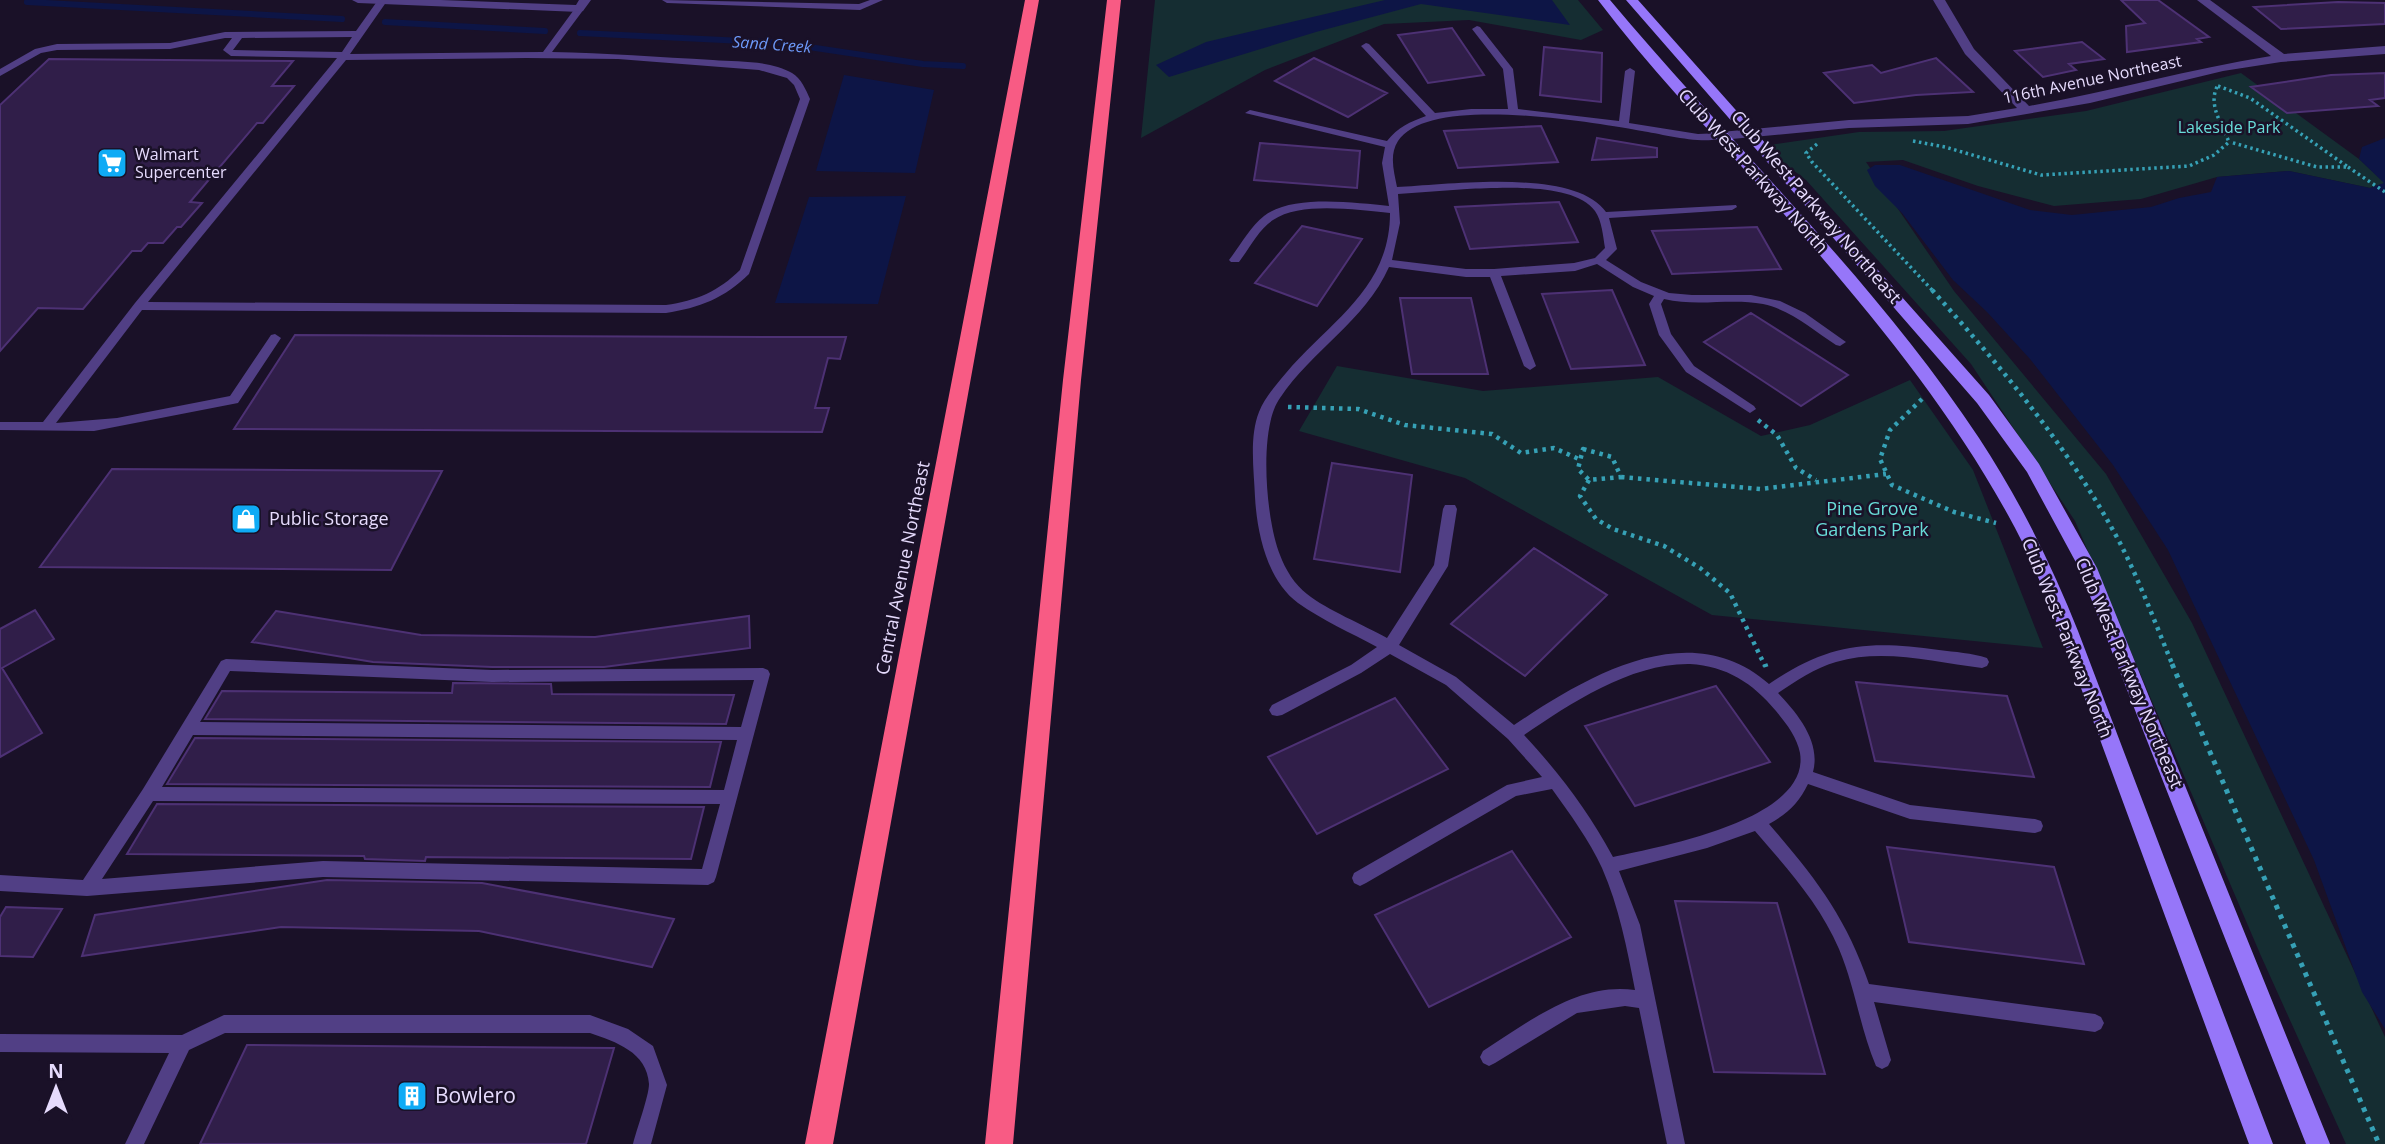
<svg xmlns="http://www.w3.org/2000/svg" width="2385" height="1144" viewBox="0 0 2385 1144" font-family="'Open Sans',sans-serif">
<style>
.green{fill:#152d32}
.water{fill:#0d1546}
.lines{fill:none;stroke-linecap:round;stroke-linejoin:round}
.stream{stroke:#0d1546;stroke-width:6}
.building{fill:#301e49;stroke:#4d3174;stroke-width:2}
.path-far2{stroke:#36a1b6;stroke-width:3.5;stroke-dasharray:2.5 3.5;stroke-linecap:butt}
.path-far1{stroke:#36a1b6;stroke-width:4.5;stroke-dasharray:3.5 5;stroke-linecap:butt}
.path{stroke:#36a1b6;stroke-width:5;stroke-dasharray:4.5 6;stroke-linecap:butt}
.lane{fill:#513f85;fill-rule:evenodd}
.street{fill:#513f85;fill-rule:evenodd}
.secondary{fill:#9676f9;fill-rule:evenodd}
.highway{fill:#f85b84;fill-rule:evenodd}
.labels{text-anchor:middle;stroke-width:5;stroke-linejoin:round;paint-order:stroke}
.far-water-label{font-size:16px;font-style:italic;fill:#6d99f9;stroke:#1a1128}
.far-street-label{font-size:16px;fill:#e6dbfd;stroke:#1a1128}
.far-park-label{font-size:16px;fill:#68dcd8;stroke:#1a1128}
.far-poi-label{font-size:16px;fill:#e6dbfd;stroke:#1a1128;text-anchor:start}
.street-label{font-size:18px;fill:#e6dbfd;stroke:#1a1128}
.park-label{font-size:18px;fill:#68dcd8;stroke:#1a1128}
.poi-label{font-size:18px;fill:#e6dbfd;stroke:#1a1128;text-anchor:start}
.near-poi-label{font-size:21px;fill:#e6dbfd;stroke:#1a1128;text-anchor:start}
</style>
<rect width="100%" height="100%" fill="#1a1128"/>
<path class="green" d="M1155,0H1578L1603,30L1581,40L1469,20L1384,24L1265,70L1141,138Z
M2241,73L2359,159L2385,183L2370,188L2289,171L2263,173L2217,177L2141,199L2054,206L1978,186L1903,160L1866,162L1954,291L2106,474L2192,623L2385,1037V1144H2346L2261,956L2075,521L1971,364L1806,180L1762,146L1859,132L1944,131L2086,111Z
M1337,366L1483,391L1658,377L1761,436L1810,425L1910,380L1973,470L2043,648L1712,615L1465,478L1299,431Z"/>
<path class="water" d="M1385,0H1552L1570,25L1421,4L1316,32L1169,77L1156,65L1206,42Z
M844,75L934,90L915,173L816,171Z
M2385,138V1029L2362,992L2314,860L2168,550L2113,465L2030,359L1987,312L1953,280L1902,213L1875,186L1867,170L1875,165H1900L2030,210L2072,215L2151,207L2179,198L2211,192L2217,177L2289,171L2370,188L2384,183L2359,159L2362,147Z
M906,196L878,304L775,303L809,197Z"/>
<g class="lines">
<path class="stream" d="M27,2L342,19
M385,22L545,31
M580,33L782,43L923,64L963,66"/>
</g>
<path class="building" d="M2121,0H2158L2209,37L2197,39L2201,42L2127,52L2126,26L2145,23Z
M2338,2L2385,3V24L2281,29L2254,7Z
M1452,28L1484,75L1428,83L1398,35Z
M2082,42L2104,59L2069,64L2076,70L2043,77L2015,51Z
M1544,47L1602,53L1601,102L1540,95Z
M1314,58L1387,93L1348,117L1275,81Z
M1936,58L1973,92L1916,95L1854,103L1824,73L1872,65L1881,73Z
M49,59L293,61L272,86H294L263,123H257L190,202L202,203L181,227H177L163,243H148L141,251H132L83,309L38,308L0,351V105Z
M2385,73V98L2370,100L2378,106L2287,113L2251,87L2331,75Z
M1541,126L1558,162L1458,168L1444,131Z
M1597,138L1657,148V157L1592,160Z
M1260,143L1360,151L1357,188L1254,180Z
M1559,202L1578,242L1470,249L1455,207Z
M1302,226L1362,239L1317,306L1255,283Z
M1757,227L1781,269L1672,274L1652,231Z
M1612,290L1645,365L1571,369L1542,294Z
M1400,298H1471L1488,374H1412Z
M1751,313L1848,375L1801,406L1704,342Z
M295,335L778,337H846L840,359L828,358L815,408H829L822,432L234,429Z
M1332,463L1412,475L1400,572L1314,559Z
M112,469L442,471L391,570L40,567Z
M1534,548L1607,595L1525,676L1451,624Z
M35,610L54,639L2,668L42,733L0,757V629Z
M276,611L421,635L595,637L749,616L750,648L604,667H492L373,662L252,642Z
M1856,682L2007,696L2034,777L1875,761Z
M453,683L551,684L552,694L734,695L726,724L205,719L222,691L452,693Z
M1716,686L1770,762L1635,806L1585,726Z
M1395,698L1448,769L1317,834L1268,757Z
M195,738L721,742L710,787L167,784Z
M157,804L704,807L691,859L426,857L425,861L365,859L364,856L127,854Z
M1887,847L2054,867L2084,964L1909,942Z
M1512,851L1571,937L1429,1007L1375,915Z
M327,880L482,883L674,919L652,967L479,931L281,927L82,956L95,915Z
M1675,901L1777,903L1825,1074L1714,1072Z
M6,907L62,909L33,957L0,956V917Z
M247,1045L614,1048L586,1144H200Z"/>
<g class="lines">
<path class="path-far2" d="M2218,86L2250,98L2348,167H2317L2230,142
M1913,141L1945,147L2041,175L2189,166L2214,155L2229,142C2222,124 2207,104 2218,85
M1817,144L1806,153L1812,162L1934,292
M2348,167L2385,192"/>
<path class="path-far1" d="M1932,290C2003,369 2070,449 2120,543C2140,582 2156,625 2173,666
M1922,399L1890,430L1880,459L1892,485L1954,512L1996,523
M1288,407L1358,409L1405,425L1492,434L1521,453L1554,448L1581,460
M1758,420L1777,435L1796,468L1816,480
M1583,449L1612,457L1621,477L1589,480L1578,469Z
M1621,477L1760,489L1886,474
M1589,480L1580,496L1596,519L1613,529L1664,546L1700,568L1730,593L1765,666"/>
<path class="path" d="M1765,664L1766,667
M2172,664L2379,1144"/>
<path class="lane" d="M378,0L387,1L350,54L543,52L576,7L579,6L584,9L552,52C606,53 659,57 713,60C738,62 770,60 792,73C801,78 806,90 810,99L749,274C725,298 699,308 666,313L142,310L56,423L117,418L230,396L271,335L275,334L281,338L238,403L94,431L0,430V422H43L135,303L337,58L231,56L223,50L232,38H225L170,49L57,50L41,53L0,76V69L35,49L57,44L170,43L225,32L356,31ZM352,37L342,52L233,50L242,38ZM526,58L618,59L759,70L787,78L794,85L800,99L740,270C719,291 696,301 666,305L148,302L346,60Z
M662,0L859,4L870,0H883L860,10L667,3Z
M1477,26L1480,27L1513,69L1518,109L1619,121L1625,71L1630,68L1635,71L1629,123L1698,134L1721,133L1726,136C1710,147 1662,134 1642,131C1594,123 1429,93 1398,141C1389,155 1394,172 1397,187C1446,185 1575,167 1606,212L1736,205L1737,207L1732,210L1609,218L1617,249L1606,260L1641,282L1669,293L1692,295H1751L1780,301L1805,313L1846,342L1840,346L1836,345C1813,330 1791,310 1763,304C1730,298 1697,307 1664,299L1661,304L1671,334L1694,366L1754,406L1756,409L1750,413L1686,372L1659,335L1649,304L1654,296L1633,287L1597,264L1575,271L1501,276L1536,366L1530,370L1524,366L1490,277H1466L1389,267C1365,321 1312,350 1280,398C1258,428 1266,521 1280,555C1285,569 1295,585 1307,594C1327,610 1364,625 1387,638L1434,565L1443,509L1445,505H1455L1457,509L1448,566L1399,645L1456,677L1514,725C1586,677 1689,614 1769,684C1829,643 1869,640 1939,650C1955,652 1972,653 1987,658L1989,662L1987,666L1982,668C1934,662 1883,648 1836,662C1815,668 1796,681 1778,693C1798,714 1821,742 1813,772L1910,805L2035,819L2041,821L2043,826L2041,831L2035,833L1910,819L1808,784C1799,803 1787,814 1769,824C1815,877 1846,917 1869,984L2095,1014L2101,1017L2104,1023L2101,1029L2095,1032L1874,1002L1891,1060L1888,1066L1882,1069L1876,1066C1860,1028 1855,987 1839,949C1820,904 1786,867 1755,831L1707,848L1619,871L1640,925L1685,1144H1667L1639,1008L1625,1006L1577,1013L1495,1063L1489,1066L1483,1063L1480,1057L1483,1051C1529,1022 1578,982 1635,990C1627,948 1619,907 1602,868C1589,840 1570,814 1552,789L1516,796L1366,883L1360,886L1354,883L1352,878L1354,873L1507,785L1542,777L1508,739L1446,685L1390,654L1361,673L1282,715L1277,716L1272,715L1269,710L1272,705L1351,665L1377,647C1351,633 1322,620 1298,603C1267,580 1257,533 1255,497C1254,471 1249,437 1259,412C1265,397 1276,385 1286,373C1330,321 1390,289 1390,213C1357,210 1301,201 1273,220C1258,230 1249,249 1239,262H1231L1229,260C1240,246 1250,227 1264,216C1293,194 1355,203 1389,206L1382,163L1385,147L1245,113L1250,110L1387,141C1398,127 1410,122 1426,116L1363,48L1361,46L1366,43L1369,44L1435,113L1471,109H1508L1503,69L1472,29ZM1467,189C1499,188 1574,182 1595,211C1602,221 1603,236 1605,248L1595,258L1574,263L1494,269H1466L1392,260L1400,223L1398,194ZM1690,664C1726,666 1753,683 1776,711C1786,723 1797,737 1800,753C1811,820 1659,847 1613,857C1587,809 1560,774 1524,735C1571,703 1631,663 1690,664Z
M226,659L492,670L763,668L768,670L770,674L716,877L714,882L708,885L323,877L87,896L0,891V875L83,880L143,789L221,661ZM230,671L492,682L754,680L741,727L200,722ZM193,735L737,740L724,790L162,787ZM153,801L720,804L702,869L323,861L102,879Z
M224,1015H590L628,1029L653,1046L667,1085L651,1144H633C636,1131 649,1096 649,1084C647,1052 616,1042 590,1033H225L189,1050L144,1144H125L169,1053L0,1052V1034L182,1035Z"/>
<path class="street" d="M352,0H441L576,5L579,0H591L583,11L579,12L358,3Z
M1933,0H1945L1974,49L2029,106C2110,92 2189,69 2271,56L2197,0H2210L2284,54L2385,46V54L2281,62L2223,71L2090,103L1968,124L1849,128L1721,140L1715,136L1721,132L1849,120L1968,116L2017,108L1965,54Z"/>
<path class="secondary" d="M1598,0H1610C1732,146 1874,279 1979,438C2019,499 2051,563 2078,631L2273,1144H2249L2060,631C2044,592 2029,552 2008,515C1942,395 1852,291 1762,189C1706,127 1648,66 1598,0Z
M1626,0H1638L1989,395L2039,464L2097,568L2330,1144H2306L2079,568L2027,472L1977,403Z"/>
<path class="highway" d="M1025,0H1039L833,1144H805Z
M1107,0H1121L1081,380L1013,1144H985L1063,380Z"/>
</g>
<defs>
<g id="supermarket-square" transform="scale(1.575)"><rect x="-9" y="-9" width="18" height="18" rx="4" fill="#0fabf5" stroke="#1a1128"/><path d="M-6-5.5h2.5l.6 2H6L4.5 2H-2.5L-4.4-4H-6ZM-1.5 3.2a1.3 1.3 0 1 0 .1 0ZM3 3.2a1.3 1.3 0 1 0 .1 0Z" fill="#fff"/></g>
<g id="shop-square" transform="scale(1.575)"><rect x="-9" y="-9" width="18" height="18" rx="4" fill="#0fabf5" stroke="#1a1128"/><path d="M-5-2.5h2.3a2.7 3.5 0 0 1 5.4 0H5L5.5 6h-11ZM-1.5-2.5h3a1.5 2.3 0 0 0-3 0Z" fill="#fff"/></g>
<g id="building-square" transform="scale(1.575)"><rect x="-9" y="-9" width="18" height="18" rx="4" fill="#0fabf5" stroke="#1a1128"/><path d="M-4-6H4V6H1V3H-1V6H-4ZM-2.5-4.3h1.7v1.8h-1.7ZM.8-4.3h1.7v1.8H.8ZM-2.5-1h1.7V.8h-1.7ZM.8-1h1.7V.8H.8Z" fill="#fff"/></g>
</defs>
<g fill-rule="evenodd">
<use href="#supermarket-square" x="112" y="163"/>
<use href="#shop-square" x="246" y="519"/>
<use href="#building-square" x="412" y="1096"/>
</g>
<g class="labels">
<g class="far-water-label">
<text transform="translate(772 44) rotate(4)" y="6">Sand Creek</text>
</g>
<g class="far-street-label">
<text transform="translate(2092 79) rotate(-12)" y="6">116th Avenue Northeast</text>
</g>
<g class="far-park-label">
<text x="2229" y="133">Lakeside Park</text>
</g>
<g class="far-poi-label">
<text x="135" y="160">Walmart<tspan x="135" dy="18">Supercenter</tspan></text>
</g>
<g class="street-label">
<text transform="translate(1753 171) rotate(48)" y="6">Club West Parkway North</text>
<text transform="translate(1816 207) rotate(49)" y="6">Club West Parkway Northeast</text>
<text transform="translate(903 568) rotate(-79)" y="6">Central Avenue Northeast</text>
<text transform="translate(2067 638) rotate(68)" y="6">Club West Parkway North</text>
<text transform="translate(2129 673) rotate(67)" y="6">Club West Parkway Northeast</text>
</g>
<g class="park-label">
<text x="1872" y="515">Pine Grove<tspan x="1872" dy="21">Gardens Park</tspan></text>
</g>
<g class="poi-label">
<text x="269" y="525">Public Storage</text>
</g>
<g class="near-poi-label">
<text x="435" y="1103">Bowlero</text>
</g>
</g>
<g transform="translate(56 1088)" stroke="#1a1128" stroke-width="5" paint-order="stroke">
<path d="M0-5L12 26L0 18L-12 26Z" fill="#e6dbfd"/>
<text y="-10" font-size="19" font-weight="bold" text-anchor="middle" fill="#e6dbfd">N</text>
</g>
</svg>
